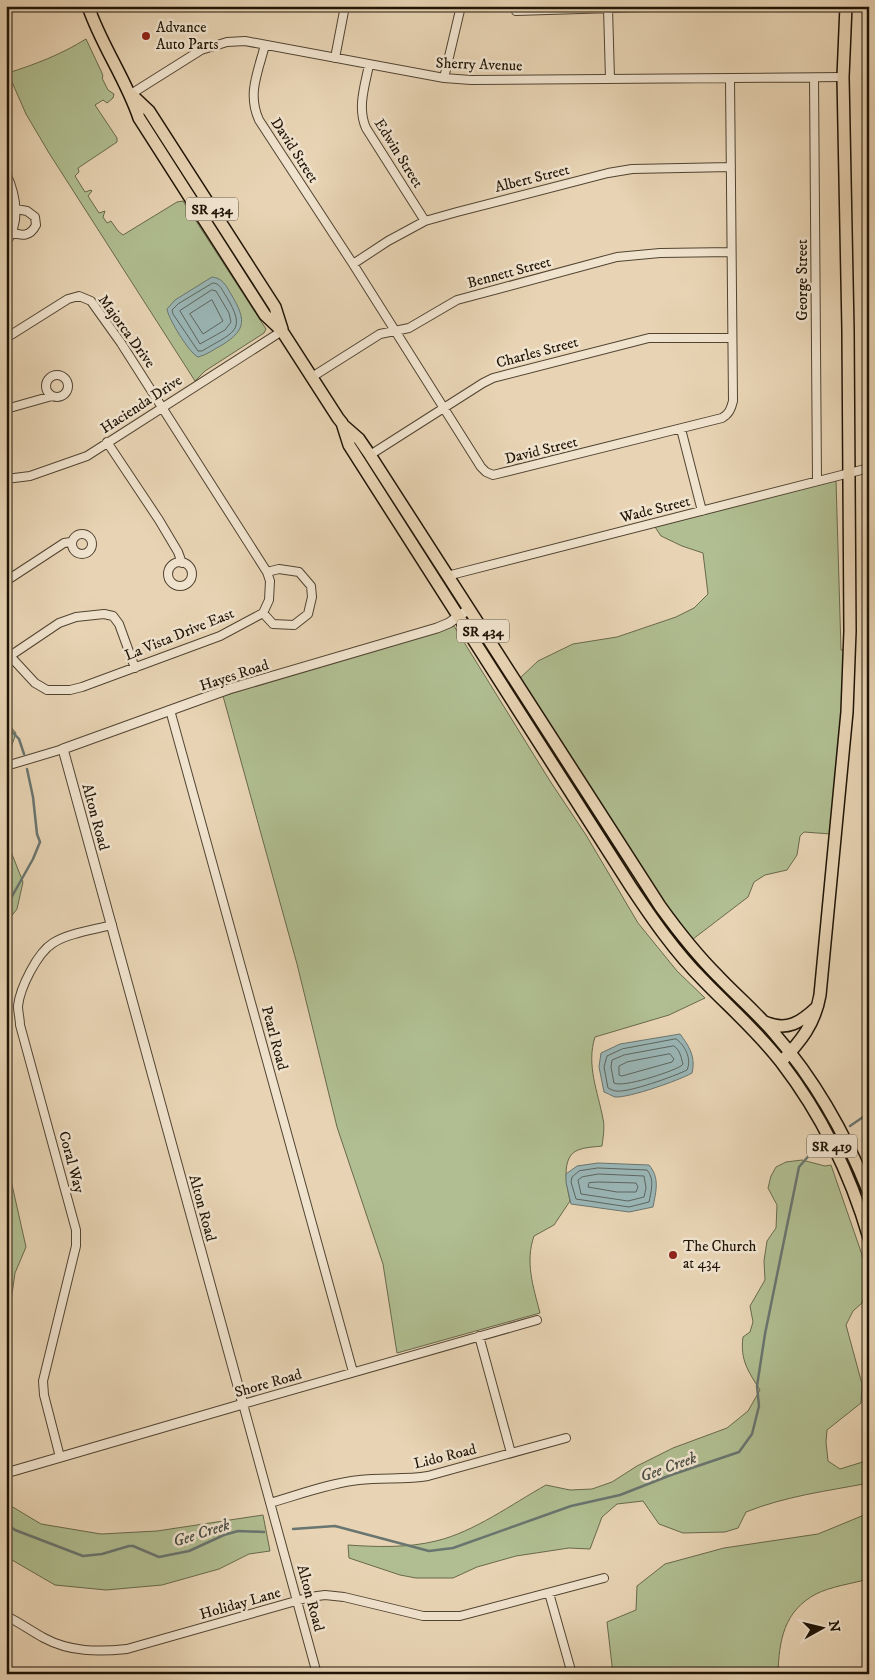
<svg xmlns="http://www.w3.org/2000/svg" width="875" height="1680" viewBox="0 0 875 1680" font-family="'IM FELL DW Pica',serif">
<style>
.green{fill:#b0be91;stroke:#68694c}
.water{fill:#9ab6b6;stroke:#697570}
.lines{fill:none;stroke-linecap:round;stroke-linejoin:round}
.shore{stroke:#5c655e;stroke-width:1}
.stream{stroke:#697570;stroke-width:2.5}
.minor-casing{stroke:#514432;stroke-width:10}
.tertiary-casing{stroke:#514432;stroke-width:11}
.primary-casing{stroke:#1f1406;stroke-width:14}
.minor{stroke:#f0e3ce;stroke-width:8}
.tertiary{stroke:#f0e3ce;stroke-width:9}
.primary{stroke:#e8d4b4;stroke-width:11}
.poi-dot{fill:#8f2418;stroke:#f0e3ce;stroke-width:2}
.labels{text-anchor:middle;stroke-width:5;stroke-linejoin:round;paint-order:stroke}
.shield{fill:#f0e3ce;stroke:#5e5242;stroke-width:1}
.shield-label{font-size:14px;font-weight:bold;fill:#1f1406}
.poi-label{font-size:15px;fill:#1f1406;stroke:#f0e3ce;text-anchor:start}
.street-label{font-size:15px;fill:#1f1406;stroke:#f0e3ce}
.water-label{font-size:16px;font-style:italic;fill:#4a4d44;stroke:#f0e3ce}
</style>
<rect width="100%" height="100%" fill="#e8d4b4"/>
<filter id="stains"><feTurbulence type="fractalNoise" baseFrequency=".004" numOctaves="4"/><feColorMatrix values="0 0 0 0 .2 0 0 0 0 .09 0 0 0 0 .02 0 0 0 .5 -.17"/></filter>
<radialGradient id="worn" r=".72"><stop offset=".6" stop-color="#630" stop-opacity="0"/><stop offset="1" stop-color="#630" stop-opacity=".3"/></radialGradient>
<path class="green" d="M86,39L102,73L103,77L102,78L108,90L114,94L113,98L107,103L103,100L95,105L117,138V142L78,168L79,172L75,176L85,192L91,190L92,191L88,196L99,213L105,211L103,217L107,223L111,221L118,231L123,235L177,202L183,201L266,329L264,333L205,371L195,381L49,153L26,114L8,73C36,64 60,55 86,39Z
M836,480L841,650H845L842,713L831,834L804,832L800,836L797,855L787,870L765,875L754,882L748,897L693,939L669,912L519,679L538,661L573,644L617,637L676,617L694,608L708,594L703,553L682,546L661,536L655,527Z
M454,626L550,781L586,835L638,923L677,971L705,998L669,1015L595,1037C586,1065 598,1092 603,1119C605,1127 603,1138 602,1146C595,1147 585,1147 578,1150C560,1157 567,1187 570,1201L554,1225L534,1236C525,1262 533,1286 540,1313L397,1353L383,1264L337,1127L297,964L223,696Z
M6,721L16,733L11,748L6,749Z
M6,839L23,882L17,909L6,923Z
M6,1158L26,1247L15,1273L6,1337Z
M802,1160L825,1166L831,1165L868,1272L869,1277L862,1303L853,1311L846,1325L862,1384L861,1403L827,1430L826,1442L828,1461L840,1469L869,1460V1483C827,1491 786,1496 746,1512L738,1528L725,1532L683,1533L659,1524L643,1501L617,1504L602,1517L590,1549L569,1548L516,1556L477,1567L453,1578H416L400,1575L349,1558L348,1545C376,1547 408,1548 436,1541C474,1532 512,1504 546,1485L570,1490L592,1489L612,1482L637,1466L673,1448L727,1428L748,1411L760,1390C748,1371 740,1360 743,1337L750,1332L753,1322L750,1306L765,1280L764,1261L767,1241L776,1228L777,1205L768,1188L771,1176L776,1167L786,1162Z
M6,1503L41,1524L101,1534L157,1531L263,1515L270,1551L249,1554L219,1569L162,1585L106,1590L55,1585L12,1560L6,1553Z
M869,1513V1579C854,1583 829,1587 816,1594C784,1611 779,1640 778,1674H613L607,1622L636,1610L637,1586L665,1564L724,1548L818,1534Z"/>
<path class="water" d="M212,277C223,278 226,286 231,294C245,318 248,329 222,345C214,349 207,355 198,357C189,353 168,318 167,309L175,300Z
M680,1034C689,1046 696,1057 692,1073C680,1080 629,1098 615,1097C612,1096 607,1093 604,1092L599,1067L601,1053L620,1044Z
M598,1163L649,1165C660,1178 656,1191 653,1207L629,1212L571,1204L566,1182V1174L577,1166Z"/>
<g class="lines">
<path class="shore" d="M213,283C220,283 222,290 226,296C248,332 233,332 202,351H198L173,314L172,310L178,304Z
M212,290L216,291L229,313L231,322L225,330L200,344L180,311Z
M212,300L223,321L203,334L190,314Z
M676,1039C685,1045 692,1059 687,1070C675,1076 628,1093 616,1091C614,1091 610,1089 608,1088L604,1067L607,1056L622,1049Z
M674,1046C680,1050 681,1057 683,1064L681,1066C671,1072 623,1088 614,1083L611,1067L612,1060L624,1055Z
M670,1054L674,1059L672,1062L622,1076L619,1075V1066L627,1062Z
M598,1168L647,1170C655,1179 651,1192 649,1202L629,1207L576,1199L571,1182L572,1177L579,1171Z
M599,1174L644,1176L646,1188L644,1197L628,1201L581,1194L578,1180L582,1177Z
M599,1182L636,1183L638,1187L636,1192H617L588,1187L589,1183Z"/>
<path class="stream" d="M6,725L19,739L24,754
M6,907L33,859L40,842L37,834L33,797L27,769
M850,1126L869,1113
M6,1523L15,1530L83,1556L102,1554L129,1546H133L159,1557L189,1551L224,1535L238,1531L264,1532
M293,1529L335,1526L429,1551L453,1548L571,1506L620,1495L671,1475L739,1452L752,1434L759,1406L757,1386L765,1334L799,1167L818,1145"/>
<g class="minor-casing">
<path id="minor" d="M608,8L610,79
M516,11L678,6
M265,45C258,72 247,94 259,120L353,264L481,467L486,472L493,475L722,418C729,414 731,409 733,401L730,78
M335,58L345,6
M369,65C365,85 357,108 366,128L425,221
M444,78L461,6
M814,78L817,481
M131,94L201,50L227,42L245,41L444,78L471,80L843,77
M6,173C16,195 21,221 6,243
M11,232C22,236 30,237 36,225L35,217L27,211L16,209
M353,264L388,241L425,221L457,212L608,173L632,169L731,167
M6,338L68,299L79,296L91,301L121,343L267,572L270,581L269,600L263,613L220,636L82,687L70,690H47L35,683L10,656L6,649
M46 386a11 11 0 1 1 22 0a11 11 0 1 1-22 0Z
M312,377L380,334L409,328L457,300L617,257L660,253L731,252
M6,409L52,396
M681,429L702,511
M107,442L159,520L178,552L182,563
M370,455L483,383L493,378L649,338H732
M6,479L30,476L87,456L282,331
M72 544a10 10 0 1 1 20 0a10 10 0 1 1-20 0Z
M168 574a12 12 0 1 1 24 0a12 12 0 1 1-24 0Z
M447,576L869,468
M6,581L64,543L71,542
M263,613L273,624L294,625L308,614L312,597L311,586L299,572L279,569L267,572
M10,656L59,623L76,617L104,614L113,616L119,624L135,668
M170,710L353,1372
M6,766L63,749
M479,1336L511,1453
M60,1457L44,1395L43,1381L76,1246V1230L20,1025C20,1019 18,1012 18,1006C20,988 37,953 53,943C69,933 93,930 112,925
M270,1503C298,1495 330,1483 359,1480C382,1477 405,1480 428,1476L566,1438
M549,1593L572,1674
M6,1616C19,1622 31,1631 44,1638C70,1652 98,1652 127,1649L310,1597L325,1595L344,1597L423,1616H460L604,1578
M317,1674L243,1404L537,1320"/>
</g>
<g class="tertiary-casing">
<path id="tertiary" d="M6,1473L243,1404L63,749L229,689L437,628L449,623L469,609"/>
</g>
<g class="primary-casing">
<path id="primary" d="M88,6C101,45 126,79 139,118L265,315L282,331L338,418L342,423L349,445L631,887C653,920 675,952 703,980C729,1007 758,1032 781,1062C821,1114 851,1176 869,1238
M132,95L149,111L275,307L282,329
M343,425L359,439L370,455L660,906C678,931 697,955 718,976C737,996 757,1013 774,1033C815,1080 846,1135 869,1193
M765,1022C787,1032 801,1022 817,1007
M781,1062C801,1041 815,1024 820,995L847,712L850,631L848,330L843,77L846,6"/>
</g>
<use href="#minor" class="minor"/>
<use href="#tertiary" class="tertiary"/>
<use href="#primary" class="primary"/>
</g>
<g class="poi-dot">
<circle cx="146" cy="36" r="5"/>
<circle cx="673" cy="1255" r="5"/>
</g>
<g class="labels">
<g class="shield">
<rect x="186" y="197.5" width="52" height="23" rx="4"/>
<rect x="457" y="619.5" width="52" height="23" rx="4"/>
<rect x="807" y="1134.5" width="50" height="23" rx="4"/>
</g>
<g class="shield-label">
<text x="212" y="214">SR 434</text>
<text x="483" y="636">SR 434</text>
<text x="832" y="1151">SR 419</text>
</g>
<g class="poi-label">
<text x="156" y="32">Advance<tspan x="156" dy="17">Auto Parts</tspan></text>
<text x="683" y="1251">The Church<tspan x="683" dy="17">at 434</tspan></text>
</g>
<g class="street-label">
<text transform="translate(479 64) rotate(2)" y="5">Sherry Avenue</text>
<text transform="translate(295 150) rotate(57)" y="5">David Street</text>
<text transform="translate(399 153) rotate(58)" y="5">Edwin Street</text>
<text transform="translate(532 178) rotate(-14)" y="5">Albert Street</text>
<text transform="translate(509 272) rotate(-15)" y="5">Bennett Street</text>
<text transform="translate(802 280) rotate(-90)" y="5">George Street</text>
<text transform="translate(127 331) rotate(54)" y="5">Majorca Drive</text>
<text transform="translate(537 352) rotate(-15)" y="5">Charles Street</text>
<text transform="translate(141 404) rotate(-33)" y="5">Hacienda Drive</text>
<text transform="translate(541 450) rotate(-14)" y="5">David Street</text>
<text transform="translate(655 509) rotate(-14)" y="5">Wade Street</text>
<text transform="translate(179 634) rotate(-22)" y="5">La Vista Drive East</text>
<text transform="translate(234 675) rotate(-18)" y="5">Hayes Road</text>
<text transform="translate(96 817) rotate(75)" y="5">Alton Road</text>
<text transform="translate(275 1038) rotate(75)" y="5">Pearl Road</text>
<text transform="translate(72 1162) rotate(75)" y="5">Coral Way</text>
<text transform="translate(203 1208) rotate(75)" y="5">Alton Road</text>
<text transform="translate(268 1383) rotate(-16)" y="5">Shore Road</text>
<text transform="translate(445 1456) rotate(-14)" y="5">Lido Road</text>
<text transform="translate(311 1598) rotate(75)" y="5">Alton Road</text>
<text transform="translate(240 1603) rotate(-16)" y="5">Holiday Lane</text>
</g>
<g class="water-label">
<text transform="translate(668 1466) rotate(-20)" y="6">Gee Creek</text>
<text transform="translate(201 1532) rotate(-18)" y="6">Gee Creek</text>
</g>
</g>
<rect width="875" height="1680" fill="none" stroke="#e8d4b4" stroke-width="25"/>
<rect x="8" y="8" width="860" height="1665" fill="none" stroke="#1f1406" stroke-width="2.5"/>
<rect x="12" y="12" width="850" height="1655" fill="none" stroke="#1f1406"/>
<g transform="translate(822 1628) rotate(82)" stroke="#f0e3ce" stroke-width="4" paint-order="stroke">
<path d="M0-4L9 19L0 12L-9 19Z" fill="#1f1406"/>
<text y="-8" font-size="14" font-weight="bold" text-anchor="middle" fill="#1f1406">N</text>
</g>
<rect width="100%" height="100%" filter="url(#stains)"/>
<rect width="100%" height="100%" fill="url(#worn)"/>
</svg>
